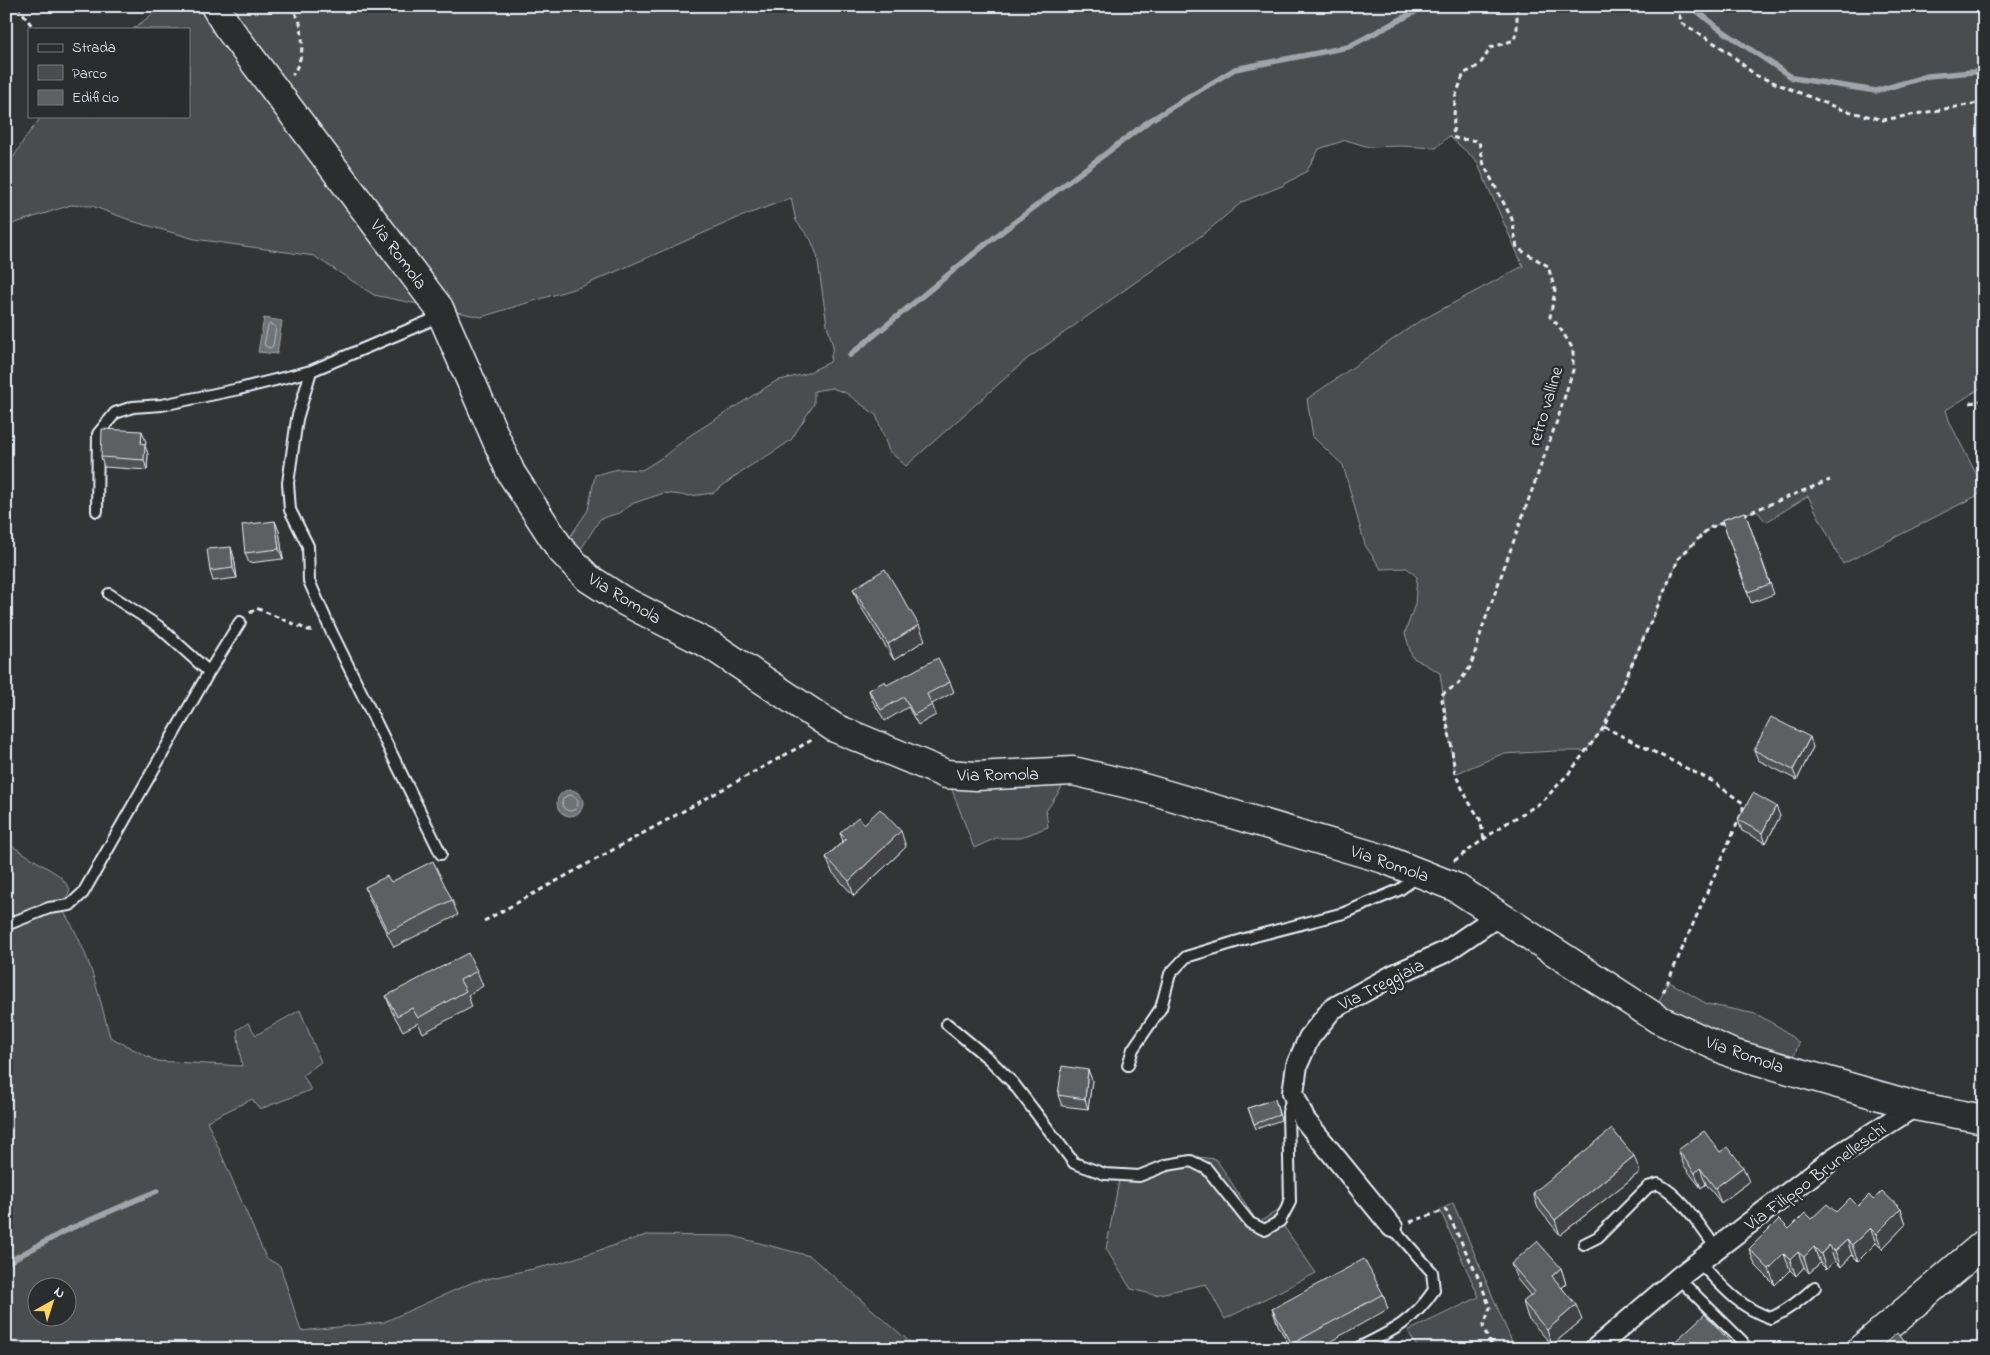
<svg xmlns="http://www.w3.org/2000/svg" width="1990" height="1355" viewBox="0 0 1990 1355" font-family="'Indie Flower',sans-serif">
<style>
.green{fill:#494d4f;stroke:#989fa4;fill-rule:evenodd}
.water{fill:#6e7376;stroke:#9fa5aa}
.lines{fill:none;stroke-linecap:round;stroke-linejoin:round}
.shore{stroke:#b7bfc4;stroke-width:1}
.stream{stroke:#9fa5aa;stroke-width:5.5}
.lane-casing{stroke:#e8f1f8;stroke-width:14}
.street-casing{stroke:#e8f1f8;stroke-width:24}
.secondary-casing{stroke:#e8f1f8;stroke-width:31}
.path{stroke:#e8f1f8;stroke-width:3;stroke-dasharray:5 4;stroke-linecap:butt}
.lane{stroke:#2a2d2e;stroke-width:10}
.street{stroke:#2a2d2e;stroke-width:20}
.secondary{stroke:#2a2d2e;stroke-width:28}
.wall{fill:#4f5355;stroke:#e8f1f8}
.shaded-wall{fill:#404345;stroke:#e8f1f8}
.building{fill:#5c6063;stroke:#e8f1f8}
.labels{text-anchor:middle;stroke-width:5;stroke-linejoin:round;paint-order:stroke}
.street-label{font-size:18px;fill:#e8f1f8;stroke:#2a2d2e}
</style>
<rect width="100%" height="100%" fill="#323536"/>
<filter id="ink" filterUnits="userSpaceOnUse"><feTurbulence type="fractalNoise" baseFrequency=".02" numOctaves="2"/><feDisplacementMap in="SourceGraphic" scale="10" xChannelSelector="R" yChannelSelector="G"/><feConvolveMatrix kernelMatrix="1 2 1 2 8 2 1 2 1" color-interpolation-filters="sRGB"/></filter>
<g filter="url(#ink)">
<path class="green" d="M163,6H1984V386L1946,410L1950,423L1984,489V492L1843,564L1808,496L1766,522L1756,510L1709,528L1679,558L1604,727L1586,751H1556L1502,754L1455,774L1440,673L1412,657L1405,633L1415,604L1417,577L1407,568L1381,569L1365,545L1343,465L1313,437L1307,399L1418,322L1523,266L1476,160L1449,136L1436,148L1402,146L1369,147L1346,140L1319,149L1307,171L1282,186L1242,202L1205,233L1027,359L906,466L889,451L876,415L846,393L832,388L814,391V404L791,440L775,451L742,471L713,493L690,496L664,493L634,503L619,513L600,519L573,562L561,550L588,510L595,475L618,469L642,470L663,457L689,436L776,381L805,374L830,362L833,346L827,325L817,255L811,240L796,221L791,198L740,217L583,286L481,317L374,295L314,256L195,239L135,222L92,206L71,205L6,226V170L25,138L42,116H189V29H133Z
M1073,771L1046,811L1048,827L1020,838H996L974,848L946,774Z
M6,842L60,876L70,889L66,899L58,904C87,942 98,992 110,1037L156,1061L242,1066L237,1030L248,1023L256,1035L300,1010L321,1062L303,1075L311,1090L260,1109L252,1099L207,1121L266,1258L280,1266L301,1331L384,1322L473,1282L560,1263L646,1235L732,1236L810,1256L918,1349H6ZM38,1288H68V1318H38Z
M1668,981L1707,1004L1756,1014L1781,1028L1799,1043L1789,1069L1653,1016Z
M1197,1157L1216,1159L1258,1223L1290,1202L1280,1221L1316,1273L1225,1319L1206,1284L1155,1295L1131,1289L1106,1249L1120,1175Z
M1453,1203L1515,1349H1418L1408,1331L1479,1297L1440,1210Z"/>
<path class="water" d="M264,318L282,321L277,354L258,352Z
M557 803a13 13 0 1 1 26 0a13 13 0 1 1-26 0Z"/>
<g class="lines">
<path class="shore" d="M270,324L276,327L273,346L270,348L264,345L268,326Z
M562 803a8 8 0 1 1 16 0a8 8 0 1 1-16 0Z"/>
<path class="stream" d="M1691,6L1717,27L1793,78L1876,91L1928,76L1984,71
M850,355L987,243L1149,121L1235,69L1348,47L1426,6
M6,1263L67,1230L157,1191"/>
<g class="lane-casing">
<path id="lane" d="M97,511L98,434L115,413L133,407L162,405L239,389L311,371
M109,594L158,626L209,672
M441,854L332,633L309,581L308,546L290,510L288,483L297,419L311,371L441,316
M6,925L49,908L70,905L83,893L209,672L240,622
M947,1024L989,1059L1013,1083L1074,1163L1105,1174L1139,1176L1167,1165L1191,1161L1207,1169L1250,1223L1265,1230L1280,1221L1290,1202L1288,1112L1292,1097
M1128,1065L1133,1049L1161,1008L1170,974L1186,957L1255,936L1344,913L1399,890L1419,876
M1584,1244L1598,1237L1648,1187L1658,1184C1683,1197 1700,1227 1717,1249
M1699,1262C1722,1286 1738,1307 1771,1318C1788,1310 1801,1300 1815,1287
M1678,1278L1742,1341L1746,1349
M1356,1349C1390,1332 1412,1323 1434,1290L1432,1272L1392,1227"/>
</g>
<g class="street-casing">
<path id="street" d="M1392,1227L1304,1119L1293,1093L1297,1065L1309,1038L1332,1009L1394,975L1445,952L1499,915
M1595,1349L1678,1278L1834,1158L1915,1106"/>
</g>
<g class="secondary-casing">
<path id="secondary" d="M215,6L227,26L439,308L511,473L561,550L588,578L622,600L712,646L835,728L946,774L976,776L1073,771L1137,786L1384,859L1455,887L1658,1019L1731,1053L1915,1106L1984,1119
M1861,1349L1984,1244"/>
</g>
<path class="path" d="M18,6L34,29
M289,6C293,11 299,17 300,23C304,41 303,61 292,75
M1676,6L1682,23L1727,51L1755,75L1840,109L1883,120L1984,102
M1970,403L1984,400
M1743,515L1830,480
M250,613L256,608L308,630L315,631
M1604,727L1712,781L1743,803V810L1662,995
M1484,839L1480,819L1469,802L1455,774L1451,743L1441,695L1458,684L1471,666L1482,629L1558,418L1573,370V349L1558,325L1550,317L1555,291L1548,266L1517,248L1512,219L1484,165L1479,142C1470,138 1461,141 1453,137L1455,98L1464,73C1478,68 1483,62 1490,48L1514,40L1517,30V6
M1454,861L1502,826L1542,802L1570,772L1604,727L1679,558L1709,528L1725,522
M484,921L812,740
M1410,1222L1446,1210L1480,1281L1490,1308L1483,1327L1493,1349"/>
<use href="#lane" class="lane"/>
<use href="#street" class="street"/>
<use href="#secondary" class="secondary"/>
</g>
<path class="wall" d="M146,442L145,446L148,454L147,470L104,467L101,457Z
M1745,512L1774,594L1751,603L1722,520Z
M279,531L283,559L249,563L245,553Z
M234,557L237,578L213,581L210,571Z
M853,589L925,640L894,660L859,604Z
M950,682L954,692L932,704L936,715L918,725L908,707L885,721L872,700L869,690L887,685Z
M1813,747L1797,780L1758,760L1754,750Z
M1780,816L1766,843L1742,831L1738,820Z
M840,833L906,847L854,896L832,872L826,857L843,841Z
M391,882L452,900L458,915L394,947L371,903L365,887Z
M477,971L483,986L468,995L472,1007L423,1033L418,1023L403,1031L392,1012L386,996Z
M1088,1070L1092,1080L1088,1109L1062,1106L1058,1095Z
M1275,1099L1281,1120L1256,1129L1248,1108Z
M1678,1150L1720,1152L1749,1182L1721,1203L1706,1184L1701,1188L1684,1166Z
M1640,1172L1560,1235L1538,1208L1533,1193Z
M1873,1200L1901,1209L1906,1224L1882,1249L1876,1243L1858,1261L1852,1255L1841,1267L1835,1261L1826,1269L1820,1263L1809,1273L1804,1267L1796,1276L1790,1270L1775,1285L1755,1265L1749,1249L1789,1229L1811,1219L1858,1206Z
M1511,1264L1561,1268L1566,1284L1562,1288L1582,1320L1552,1345L1528,1318L1523,1302L1531,1296L1517,1279Z
M1383,1294L1388,1309L1317,1349H1291L1278,1325L1272,1309Z"/>
<path class="shaded-wall" d="M142,431L146,442L145,446L148,454L147,470L144,460L141,443Z
M275,521L279,531L283,559L279,549Z
M231,547L234,557L237,578L233,568Z
M919,625L925,640L894,660L888,644Z
M1810,737L1813,747L1797,780L1793,770Z
M1776,806L1780,816L1766,843L1762,833Z
M901,831L906,847L854,896L849,881Z
M6,945L8,949L7,965L6,962Z
M1088,1070L1092,1080L1088,1109L1085,1099Z
M1634,1156L1640,1172L1560,1235L1555,1220Z
M1743,1167L1749,1182L1721,1203L1715,1188Z
M1700,1168L1706,1184L1701,1188L1695,1173Z
M1901,1209L1906,1224L1882,1249L1876,1234Z
M1870,1228L1876,1243L1858,1261L1852,1245Z
M1847,1240L1852,1255L1841,1267L1835,1251Z
M1829,1245L1835,1261L1826,1269L1821,1254Z
M1814,1247L1820,1263L1809,1273L1804,1257Z
M1798,1252L1804,1267L1796,1276L1790,1260Z
M1784,1254L1790,1270L1775,1285L1769,1269Z
M1561,1268L1566,1284L1557,1292L1552,1276Z
M1576,1305L1582,1320L1552,1345L1547,1330Z"/>
<path class="building" d="M102,429L142,431L141,443L145,444L144,460L101,457Z
M1745,512L1770,584L1748,592L1722,520Z
M275,521L279,549L245,553L242,525Z
M231,547L233,568L210,571L207,549Z
M885,569L919,625L888,644L853,589Z
M938,658L950,682L927,694L932,705L914,715L904,697L881,710L869,690L885,681L887,685Z
M1771,717L1810,737L1793,770L1754,750Z
M1753,793L1776,806L1762,833L1738,820Z
M880,809L901,831L849,881L826,857L846,839L840,833L858,817L864,824Z
M433,861L452,900L388,932L365,887L387,876L391,882Z
M468,953L477,971L460,980L466,991L418,1018L412,1008L397,1016L386,996Z
M1062,1066L1088,1070L1085,1099L1058,1095Z
M1275,1099L1279,1115L1254,1124L1248,1108Z
M1612,1129L1634,1156L1555,1220L1533,1193Z
M1704,1131L1720,1152L1728,1147L1743,1167L1715,1188L1700,1168L1695,1173L1678,1150Z
M1882,1191L1901,1209L1876,1234L1870,1228L1852,1245L1847,1240L1835,1251L1829,1245L1821,1254L1814,1247L1804,1257L1798,1252L1790,1260L1784,1254L1769,1269L1749,1249L1779,1219L1789,1229L1805,1213L1811,1219L1827,1204L1836,1212L1850,1198L1858,1206L1869,1195L1873,1200Z
M1537,1241L1561,1268L1552,1276L1576,1305L1547,1330L1523,1302L1535,1292L1511,1264Z
M1364,1259L1383,1294L1292,1344L1272,1309Z
M1705,1314L1734,1346L1731,1349H1667Z
M1897,1333L1909,1349H1878Z
M1401,1342L1404,1349H1384Z"/>
</g>
<g class="labels">
<g class="street-label">
<text transform="translate(399 254) rotate(53)" y="6">Via Romola</text>
<text transform="translate(1545 406) rotate(-73)" y="6">retro valline</text>
<text transform="translate(625 598) rotate(31)" y="6">Via Romola</text>
<text transform="translate(998 774) rotate(-1)" y="6">Via Romola</text>
<text transform="translate(1390 863) rotate(19)" y="6">Via Romola</text>
<text transform="translate(1381 984) rotate(-27)" y="6">Via Treggiaia</text>
<text transform="translate(1745 1054) rotate(19)" y="6">Via Romola</text>
<text transform="translate(1815 1176) rotate(-36)" y="6">Via Filippo Brunelleschi</text>
</g>
</g>
<rect width="1990" height="1355" fill="none" stroke="#2a2d2e" stroke-width="25"/>
<rect x="12" y="12" width="1965" height="1330" fill="none" stroke="#e8f1f8" stroke-width="2" filter="url(#ink)"/>
<rect x="28" y="28" width="162" height="90" fill="#2a2d2e" stroke="#767b7f"/>
<rect x="38" y="44" width="25" height="8" fill="#2a2d2e" stroke="#767b7f"/>
<text x="72" y="52" font-size="15" fill="#e8f1f8">Strada</text>
<rect x="38" y="65" width="25" height="15" fill="#494d4f" stroke="#767b7f"/>
<text x="72" y="78" font-size="15" fill="#e8f1f8">Parco</text>
<rect x="38" y="90" width="25" height="15" fill="#5c6063" stroke="#767b7f"/>
<text x="72" y="102" font-size="15" fill="#e8f1f8">Edificio</text>
<g transform="translate(52 1302) rotate(39)"><circle r="24" fill="#2a2d2e" stroke="#767b7f"/>
<path d="M0-4L9 19L0 12L-9 19Z" fill="#ffd166"/>
<text y="-8" font-size="14" font-weight="bold" text-anchor="middle" fill="#e8f1f8">N</text>
</g>
</svg>
